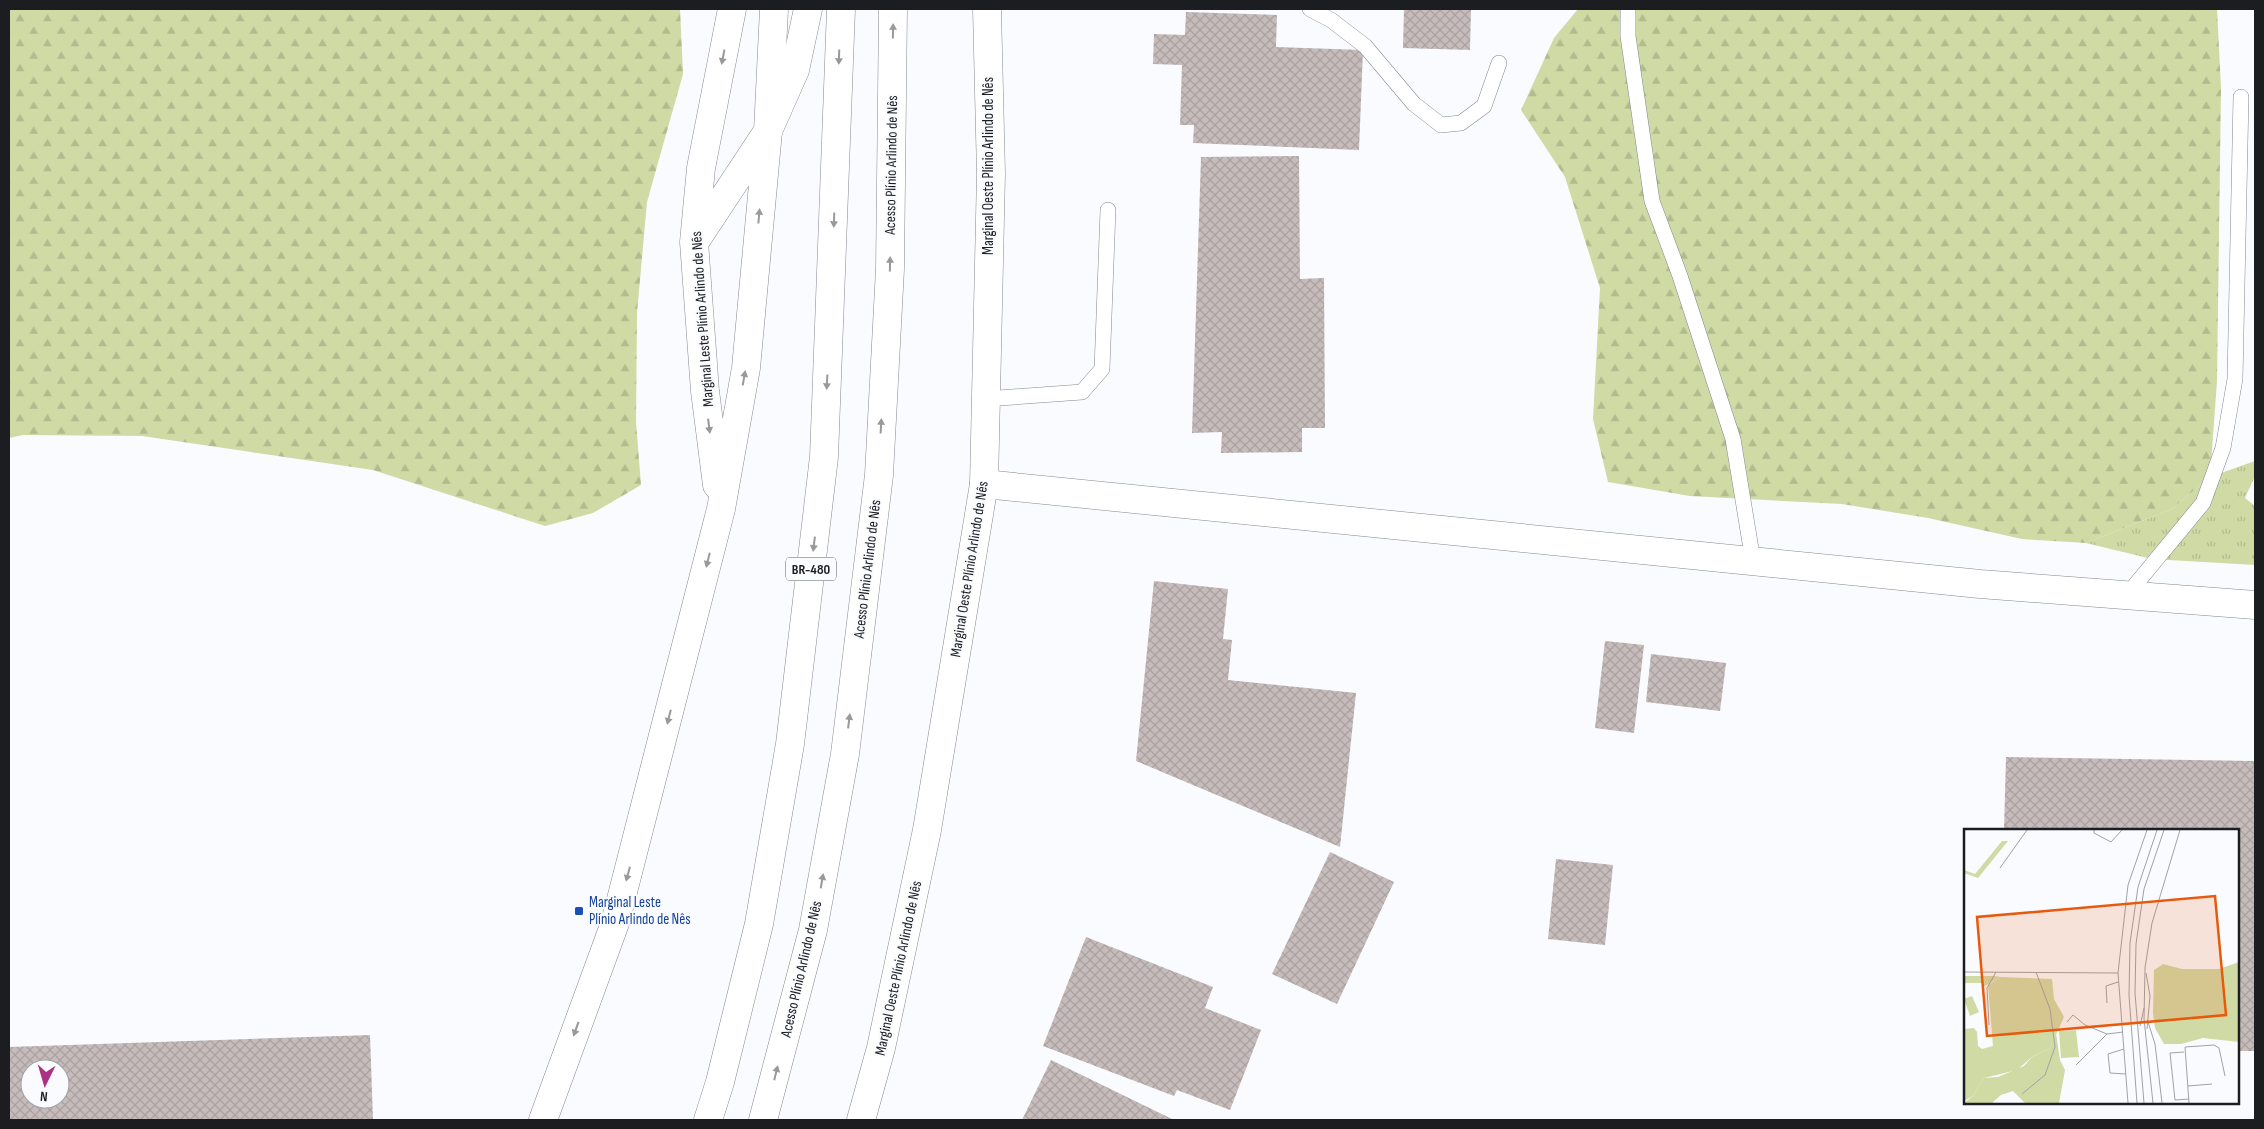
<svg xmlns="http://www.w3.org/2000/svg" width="2264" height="1129" viewBox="0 0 2264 1129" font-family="'Sofia Sans Condensed',sans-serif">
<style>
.grass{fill:url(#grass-tufts)}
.forest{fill:url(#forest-firs)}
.building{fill:url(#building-cross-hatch);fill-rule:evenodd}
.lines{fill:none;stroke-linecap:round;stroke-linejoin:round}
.service-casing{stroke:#848890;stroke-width:16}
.tertiary-casing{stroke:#848890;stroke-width:29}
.secondary-casing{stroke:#848890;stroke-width:29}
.trunk-casing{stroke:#848890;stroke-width:29}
.service{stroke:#fff;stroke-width:15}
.tertiary{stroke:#fff;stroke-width:28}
.secondary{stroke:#fff;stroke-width:28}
.trunk{stroke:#fff;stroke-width:28}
.oneway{fill:#99999b}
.transit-dot{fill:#1a4fb4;stroke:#f9fbfe;stroke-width:2}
.labels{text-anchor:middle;stroke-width:4;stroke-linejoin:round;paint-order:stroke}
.shield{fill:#f9fbfe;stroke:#5e6063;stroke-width:1}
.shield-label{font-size:14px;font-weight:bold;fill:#1c1d20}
.street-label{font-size:15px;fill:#1c1d20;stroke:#f9fbfe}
.transit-label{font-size:15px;fill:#164399;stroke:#f9fbfe;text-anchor:start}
.inset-road{fill:none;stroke:#a1a2a5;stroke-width:1}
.view{fill:#e8590c;fill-opacity:0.15;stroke:#e8590c;stroke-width:2.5}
.inset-edge{fill:none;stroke:#1c1d20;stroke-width:2.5}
</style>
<defs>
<pattern id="grass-tufts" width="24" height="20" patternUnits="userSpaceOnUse" patternTransform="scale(1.25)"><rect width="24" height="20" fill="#d0daa5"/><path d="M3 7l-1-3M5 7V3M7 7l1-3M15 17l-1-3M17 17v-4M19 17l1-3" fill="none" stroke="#b2bb8e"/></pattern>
<pattern id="forest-firs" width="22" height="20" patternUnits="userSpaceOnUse" patternTransform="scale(1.25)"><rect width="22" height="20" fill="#d0daa5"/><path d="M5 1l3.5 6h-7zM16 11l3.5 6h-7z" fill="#b2bb8e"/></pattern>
<pattern id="building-cross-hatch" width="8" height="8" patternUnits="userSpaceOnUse" patternTransform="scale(1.25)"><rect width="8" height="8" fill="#c6bcbb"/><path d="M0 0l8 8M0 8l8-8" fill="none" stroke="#aaa1a0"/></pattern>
</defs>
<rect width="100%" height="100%" fill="#f9fbfe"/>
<path class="grass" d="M2255,461V476L2245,498L2255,506V565L2152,559L2086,543L2172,509L2210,477Z"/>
<path class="forest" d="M9,9H680L683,74L647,202L637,313L636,422L641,485L593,513L545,526L373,470L142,436L23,435L9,438Z
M1578,9H2217L2221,88L2217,381L2210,477L2172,509L2086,543L2022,539L1928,518L1842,504L1690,496L1608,482L1593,419L1600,288L1565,177L1521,110L1554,38Z"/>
<path class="building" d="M1404,9H1471L1470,50L1403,48Z
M1186,12L1277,15L1276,47L1363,50L1359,150L1193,143L1194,125H1180L1182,65L1153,64L1154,34L1185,35Z
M1299,156L1300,279L1324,278L1325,428H1302V452L1221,453L1222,432L1192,433L1201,157Z
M1154,581L1228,589L1223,639L1232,640L1228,680L1356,693L1340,847L1136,761Z
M1605,641L1644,645L1634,733L1595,728Z
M1651,654L1726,663L1720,711L1646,702Z
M2006,757L2255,761V1051H2238V830H2004Z
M1330,852L1394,882L1337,1004L1272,974Z
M1556,859L1613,865L1605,945L1548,939Z
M1086,937L1213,987L1205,1008L1261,1030L1230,1110L1177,1090L1174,1096L1043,1046Z
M370,1035L373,1120H9V1047ZM30,1069H60V1099H30Z
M1051,1060L1174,1120H1022Z"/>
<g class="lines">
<g class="service-casing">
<path id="service" d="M1310,9L1331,20L1365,46L1414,104L1441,125L1461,123L1484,106L1499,63
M1628,9V36L1652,201L1680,276L1733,439L1753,561
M985,399L1082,392L1102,369L1108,210
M2126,596L2203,503L2223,448L2235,379L2241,97"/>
</g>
<g class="tertiary-casing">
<path id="tertiary" d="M984,484L1980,584L2255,605"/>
</g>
<g class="secondary-casing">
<path id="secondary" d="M696,240L766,134
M717,485L705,391L694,242L701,168L732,9
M543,1120L615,923L721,509L746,368L768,131L774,9
M861,1120L881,1048L927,830L984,484L991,174L987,9"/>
</g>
<g class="trunk-casing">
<path id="trunk" d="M768,131L795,70L808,9
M708,1120L720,1082L759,924L790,744L824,457L841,9
M763,1120L813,930L845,754L879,475L890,269L893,9"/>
</g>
<use href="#service" class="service"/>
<use href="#tertiary" class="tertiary"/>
<use href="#secondary" class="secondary"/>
<use href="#trunk" class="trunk"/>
</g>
<defs><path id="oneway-solid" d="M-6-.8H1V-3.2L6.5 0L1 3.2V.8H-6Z" transform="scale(1.25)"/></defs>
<g class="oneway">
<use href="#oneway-solid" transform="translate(893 31) rotate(-89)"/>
<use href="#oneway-solid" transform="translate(723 57) rotate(101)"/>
<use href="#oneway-solid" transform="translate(839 57) rotate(92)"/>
<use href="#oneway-solid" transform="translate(759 216) rotate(-85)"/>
<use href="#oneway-solid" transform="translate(834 220) rotate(92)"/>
<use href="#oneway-solid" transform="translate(890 264) rotate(-89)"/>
<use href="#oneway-solid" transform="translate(744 378) rotate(-80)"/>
<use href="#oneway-solid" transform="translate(827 382) rotate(93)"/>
<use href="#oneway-solid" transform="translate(709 426) rotate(83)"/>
<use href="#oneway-solid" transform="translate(881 426) rotate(-87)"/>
<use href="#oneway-solid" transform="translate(814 544) rotate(97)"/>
<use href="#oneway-solid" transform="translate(708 560) rotate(104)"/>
<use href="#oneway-solid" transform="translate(669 717) rotate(104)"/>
<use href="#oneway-solid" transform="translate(849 721) rotate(-83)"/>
<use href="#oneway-solid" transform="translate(628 874) rotate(105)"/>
<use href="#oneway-solid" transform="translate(822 881) rotate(-80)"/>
<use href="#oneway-solid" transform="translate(576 1029) rotate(110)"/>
<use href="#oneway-solid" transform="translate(776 1073) rotate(-76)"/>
</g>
<rect class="transit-dot" x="574" y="906" width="10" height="10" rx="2.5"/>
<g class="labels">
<rect class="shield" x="786" y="557.5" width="50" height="23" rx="4"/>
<g class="shield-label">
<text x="811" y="574">BR-480</text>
</g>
<g class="street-label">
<text transform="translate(891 165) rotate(-89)" y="5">Acesso Plínio Arlindo de Nês</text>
<text transform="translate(988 166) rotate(-90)" y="5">Marginal Oeste Plínio Arlindo de Nês</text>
<text transform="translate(702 319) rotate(-94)" y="5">Marginal Leste Plínio Arlindo de Nês</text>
<text transform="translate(867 569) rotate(-83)" y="5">Acesso Plínio Arlindo de Nês</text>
<text transform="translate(969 569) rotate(-81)" y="5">Marginal Oeste Plínio Arlindo de Nês</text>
<text transform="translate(898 968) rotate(-78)" y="5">Marginal Oeste Plínio Arlindo de Nês</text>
<text transform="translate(801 969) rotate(-77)" y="5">Acesso Plínio Arlindo de Nês</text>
</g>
<g class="transit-label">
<text x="589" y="907">Marginal Leste<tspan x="589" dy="17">Plínio Arlindo de Nês</tspan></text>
</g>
</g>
<g transform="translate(1964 829)">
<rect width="275" height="275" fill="#f9fbfe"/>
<path d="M0,147H30L37,148L19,158L20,154H0ZM92,204L96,231L101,241L95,274H61L49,262L37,266L28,274H0L9,267L20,249L34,248L60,237L68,228L86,219Z" fill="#d0daa5"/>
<path d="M38,12H44L14,49L0,44V41L11,45ZM275,133V213L239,209L217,215H200L191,199L189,184L190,141L199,135L218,140H255ZM37,148L88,150L90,170L100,188L86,219L68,228L53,241L20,249L9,267L0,272V200L10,199L13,203L14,217L18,220L29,217L24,156Z" fill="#d0daa5"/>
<path d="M8,167L15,183L6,187L0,170ZM112,201L115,228L97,229L95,202Z" fill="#d0daa5"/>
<path class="inset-road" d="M130,1V4L147,13L158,1M36,39L63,1M0,143L154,144M182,144L186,167L183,200M143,174L142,157L154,153M103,193L109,186L121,196L143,205M184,193L191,215L198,274M25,196L23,159L32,143M176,197L180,179M160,220L144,225L146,244L162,245M220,223L206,224L211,271L225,270M112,236L143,205L159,203M224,257L248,255M58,265L81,246L91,218L86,180L72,143M164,274L154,144L164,56L183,1M173,274L165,166L166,114L174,58L193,1M180,274L171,164L172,115L180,60L200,1M189,274L180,190L181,139L188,94L216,1M225,274L221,218L250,216L255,219L261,247"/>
<path class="view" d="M251,67L262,186L23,207L13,88Z"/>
<rect width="275" height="275" class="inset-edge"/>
</g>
<rect width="2264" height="1129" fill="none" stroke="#1c1d20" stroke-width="20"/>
<g transform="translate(45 1084) rotate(185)"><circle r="24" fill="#f9fbfe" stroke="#a1a2a5"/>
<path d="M0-4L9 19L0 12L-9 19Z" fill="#ab3184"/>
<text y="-8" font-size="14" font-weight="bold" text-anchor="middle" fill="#1c1d20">N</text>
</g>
</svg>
